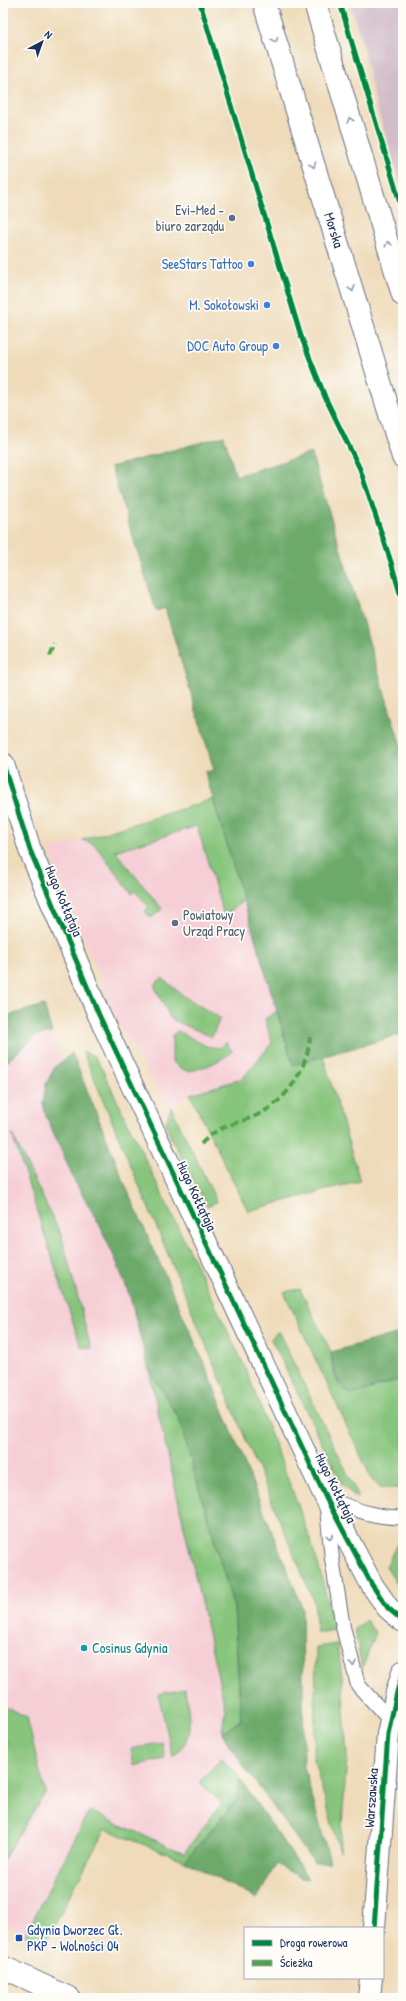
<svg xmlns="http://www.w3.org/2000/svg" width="406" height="2001" viewBox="0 0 406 2001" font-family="'Patrick Hand',sans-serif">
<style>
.built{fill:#f6cfd6}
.industrial{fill:#d1bdc9}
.green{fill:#87c47b;stroke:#517a6c}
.forest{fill:#6daa6b;stroke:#446c64}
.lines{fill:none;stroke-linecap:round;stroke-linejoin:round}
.service-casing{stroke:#656b7e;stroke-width:16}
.minor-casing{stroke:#656b7e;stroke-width:24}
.tertiary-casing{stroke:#656b7e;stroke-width:24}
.primary-casing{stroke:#656b7e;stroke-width:24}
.service{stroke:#fff;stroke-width:14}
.minor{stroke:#fff;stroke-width:22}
.tertiary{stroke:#fff;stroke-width:22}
.primary{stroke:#fff;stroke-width:22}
.quiet{stroke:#4fa44a;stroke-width:4;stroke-dasharray:8 4;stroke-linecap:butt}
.cycleway-casing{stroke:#fdfcf7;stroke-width:8}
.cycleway{stroke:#00873e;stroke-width:5}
.oneway{stroke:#8d97ae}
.service-dot{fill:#5c6f8a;stroke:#fdfcf7;stroke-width:1.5}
.shop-dot{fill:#3f7fe0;stroke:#fdfcf7;stroke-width:1.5}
.culture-dot{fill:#0f9aa8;stroke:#fdfcf7;stroke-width:1.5}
.transit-dot{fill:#1a4fb4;stroke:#fdfcf7;stroke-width:1.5}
.labels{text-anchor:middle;stroke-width:3.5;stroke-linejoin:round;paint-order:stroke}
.service-label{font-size:14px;fill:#4e5e75;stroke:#fdfcf7;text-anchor:end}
.street-label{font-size:14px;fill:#1b2f5e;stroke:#fdfcf7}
.shop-label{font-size:14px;fill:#366cbe;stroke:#fdfcf7;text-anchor:end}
.culture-label{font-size:14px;fill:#0d838f;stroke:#fdfcf7;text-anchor:start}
.transit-label{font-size:14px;fill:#164399;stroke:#fdfcf7;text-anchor:start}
</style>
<rect width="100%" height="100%" fill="#fdfcf7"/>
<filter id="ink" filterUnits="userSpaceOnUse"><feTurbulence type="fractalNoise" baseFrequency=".025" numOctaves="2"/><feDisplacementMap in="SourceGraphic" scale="8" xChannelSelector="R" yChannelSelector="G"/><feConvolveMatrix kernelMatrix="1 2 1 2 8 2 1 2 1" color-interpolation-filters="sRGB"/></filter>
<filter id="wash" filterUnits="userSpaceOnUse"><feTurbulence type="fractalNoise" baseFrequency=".012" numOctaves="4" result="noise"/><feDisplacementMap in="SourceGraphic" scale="16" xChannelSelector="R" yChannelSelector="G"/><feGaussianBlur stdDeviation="0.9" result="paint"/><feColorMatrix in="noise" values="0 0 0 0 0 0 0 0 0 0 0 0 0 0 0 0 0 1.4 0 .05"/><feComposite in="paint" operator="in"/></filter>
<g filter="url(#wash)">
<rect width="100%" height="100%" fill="#efdbba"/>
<path class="built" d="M213,799L293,1065L190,1094L169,1108L117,1022L49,850Z
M44,1005L81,1125L123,1228L241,1720L237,1756L242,1762L234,1770L239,1778L185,1861L105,1829L44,1945L3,1923V1757L8,1742L3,1740V1017Z"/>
<path class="industrial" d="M350,3H403V193L376,105L363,46Z"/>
<path class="green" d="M213,799L244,900L224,916L197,826L115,851L162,909L151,918L145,911L149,907L135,891L132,894L94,844L82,840Z
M162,978L185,997L220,1018L212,1037L171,1019L154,985Z
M277,1011L293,1065L323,1056L360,1181L248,1211L190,1094L242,1079L272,1043L265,1019Z
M178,1031L206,1046L220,1048L226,1042L232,1051C226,1059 199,1070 189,1071C183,1071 177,1065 172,1062V1035Z
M83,1052L94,1056L102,1069L245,1367L304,1521L319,1567L335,1630L317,1633L314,1602Z
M171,1107L217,1202L207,1206L170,1136L166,1123Z
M12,1134L62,1237L91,1348L81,1347Z
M300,1289L331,1352L333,1371L340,1387L351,1395L403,1378V1487L401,1488H381L372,1480L284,1292Z
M278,1331L359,1497L357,1499L342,1484L271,1339Z
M148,1367L179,1419L234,1608L241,1720L222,1733L225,1708Z
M402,1533L403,1574L398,1586L386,1567Z
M366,1620L375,1632L362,1670L355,1629Z
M337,1644L342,1676L347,1757L340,1852L314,1761L316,1647Z
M185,1689C189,1715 196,1738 173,1757L158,1694Z
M3,1706L27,1717L40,1773L46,1792L3,1860V1757L8,1742L3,1740Z
M162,1742L165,1759L134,1766L131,1749Z
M221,1759L234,1770L239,1778L238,1798L185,1861L105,1829L44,1945L25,1935L89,1811L184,1853L222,1803L199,1782Z"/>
<path class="forest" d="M224,436L236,476L311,453L403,753V1034L293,1065L205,772L214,770L165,608L156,611L111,467Z
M44,1005L52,1033L37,1035L3,1065V1017Z
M72,1053L129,1194L208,1372L297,1594L302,1608L304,1767L330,1862L314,1863L230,1747L222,1733L241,1720L234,1608L179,1419L148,1367L130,1297L117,1263L99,1224L75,1182L46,1116L43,1103L46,1084L55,1067Z
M403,1332V1378L352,1395C334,1382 334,1373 331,1352Z
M239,1778L309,1879L301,1878L276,1864L257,1899L185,1861L238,1798Z"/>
</g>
<g filter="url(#ink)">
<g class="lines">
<g class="service-casing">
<path id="service" d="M390,1720L358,1685L343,1627L332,1559L326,1498C352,1508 375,1519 403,1517"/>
</g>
<g class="minor-casing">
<path id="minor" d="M3,764L30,850L99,1015L326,1498L372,1585L388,1608L403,1621
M3,1967L69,1998"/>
</g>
<g class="tertiary-casing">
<path id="tertiary" d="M374,1928L388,1734L397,1692L403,1672
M369,1998L371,1978"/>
</g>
<g class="primary-casing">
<path id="primary" d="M264,3L403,457
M315,3L403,295"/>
</g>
<use href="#service" class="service"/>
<use href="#minor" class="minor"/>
<use href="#tertiary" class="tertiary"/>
<use href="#primary" class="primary"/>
<path class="quiet" d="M50,656L55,644
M201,1144C205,1140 210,1135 215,1132C230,1123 248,1121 263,1112C290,1096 307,1068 310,1037"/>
<g class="cycleway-casing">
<path id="cycleway" d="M200,3L301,336L325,397L360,469L391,562L403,604
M340,3L403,213
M3,764L30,850L99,1015L326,1498L372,1585L388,1608L403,1621
M374,1928L388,1734L397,1692L403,1672"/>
</g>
<use href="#cycleway" class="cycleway"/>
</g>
<defs><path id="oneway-chevron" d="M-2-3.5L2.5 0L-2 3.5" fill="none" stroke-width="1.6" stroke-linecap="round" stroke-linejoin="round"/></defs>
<g class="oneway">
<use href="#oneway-chevron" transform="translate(275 40) rotate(73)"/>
<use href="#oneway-chevron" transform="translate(350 120) rotate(-107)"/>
<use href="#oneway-chevron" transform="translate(313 165) rotate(73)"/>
<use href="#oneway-chevron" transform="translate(388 244) rotate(-107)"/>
<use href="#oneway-chevron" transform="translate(352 289) rotate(73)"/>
<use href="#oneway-chevron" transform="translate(330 1537) rotate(84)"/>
<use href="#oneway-chevron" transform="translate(353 1664) rotate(76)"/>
</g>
</g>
<g class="service-dot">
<circle cx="232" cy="218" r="4"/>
<circle cx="175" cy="923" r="4"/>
</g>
<g class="shop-dot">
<circle cx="251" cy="264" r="4"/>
<circle cx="267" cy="305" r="4"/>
<circle cx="276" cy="346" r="4"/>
</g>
<circle class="culture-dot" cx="84" cy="1648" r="4"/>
<rect class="transit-dot" x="15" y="1934" width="8" height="8" rx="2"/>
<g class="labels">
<g class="service-label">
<text x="224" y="215">Evi-Med -<tspan x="224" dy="16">biuro zarządu</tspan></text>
<text x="183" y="920" text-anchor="start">Powiatowy<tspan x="183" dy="16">Urząd Pracy</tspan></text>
</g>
<g class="street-label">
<text transform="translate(334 230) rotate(73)" y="5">Morska</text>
<text transform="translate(64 901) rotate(67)" y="5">Hugo Kołłątaja</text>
<text transform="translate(197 1196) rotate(65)" y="5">Hugo Kołłątaja</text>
<text transform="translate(336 1488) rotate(64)" y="5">Hugo Kołłątaja</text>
<text transform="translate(371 1798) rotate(-86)" y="5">Warszawska</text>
</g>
<g class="shop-label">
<text x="243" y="269">SeeStars Tattoo</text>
<text x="259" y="310">M. Sokołowski</text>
<text x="268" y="351">DOC Auto Group</text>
</g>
<g class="culture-label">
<text x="92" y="1653">Cosinus Gdynia</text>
</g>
<g class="transit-label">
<text x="27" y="1935">Gdynia Dworzec Gł.<tspan x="27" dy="16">PKP - Wolności 04</tspan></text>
</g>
</g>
<rect width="406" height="2001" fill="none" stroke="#fdfcf7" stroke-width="16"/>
<rect x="244" y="1927" width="140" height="52" fill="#fdfcf7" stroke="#a3aaba"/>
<rect x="252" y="1940" width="20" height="6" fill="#00873e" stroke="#a3aaba"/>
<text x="280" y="1947" font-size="12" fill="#1b2f5e">Droga rowerowa</text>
<rect x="252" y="1960" width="20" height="6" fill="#4fa44a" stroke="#a3aaba"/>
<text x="280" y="1967" font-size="12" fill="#1b2f5e">Ścieżka</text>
<g transform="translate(42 42) rotate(41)" stroke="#fdfcf7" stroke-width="3" paint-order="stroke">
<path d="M0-3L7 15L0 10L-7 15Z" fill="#1b2f5e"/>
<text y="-6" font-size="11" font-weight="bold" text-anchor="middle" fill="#1b2f5e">N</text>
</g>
</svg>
